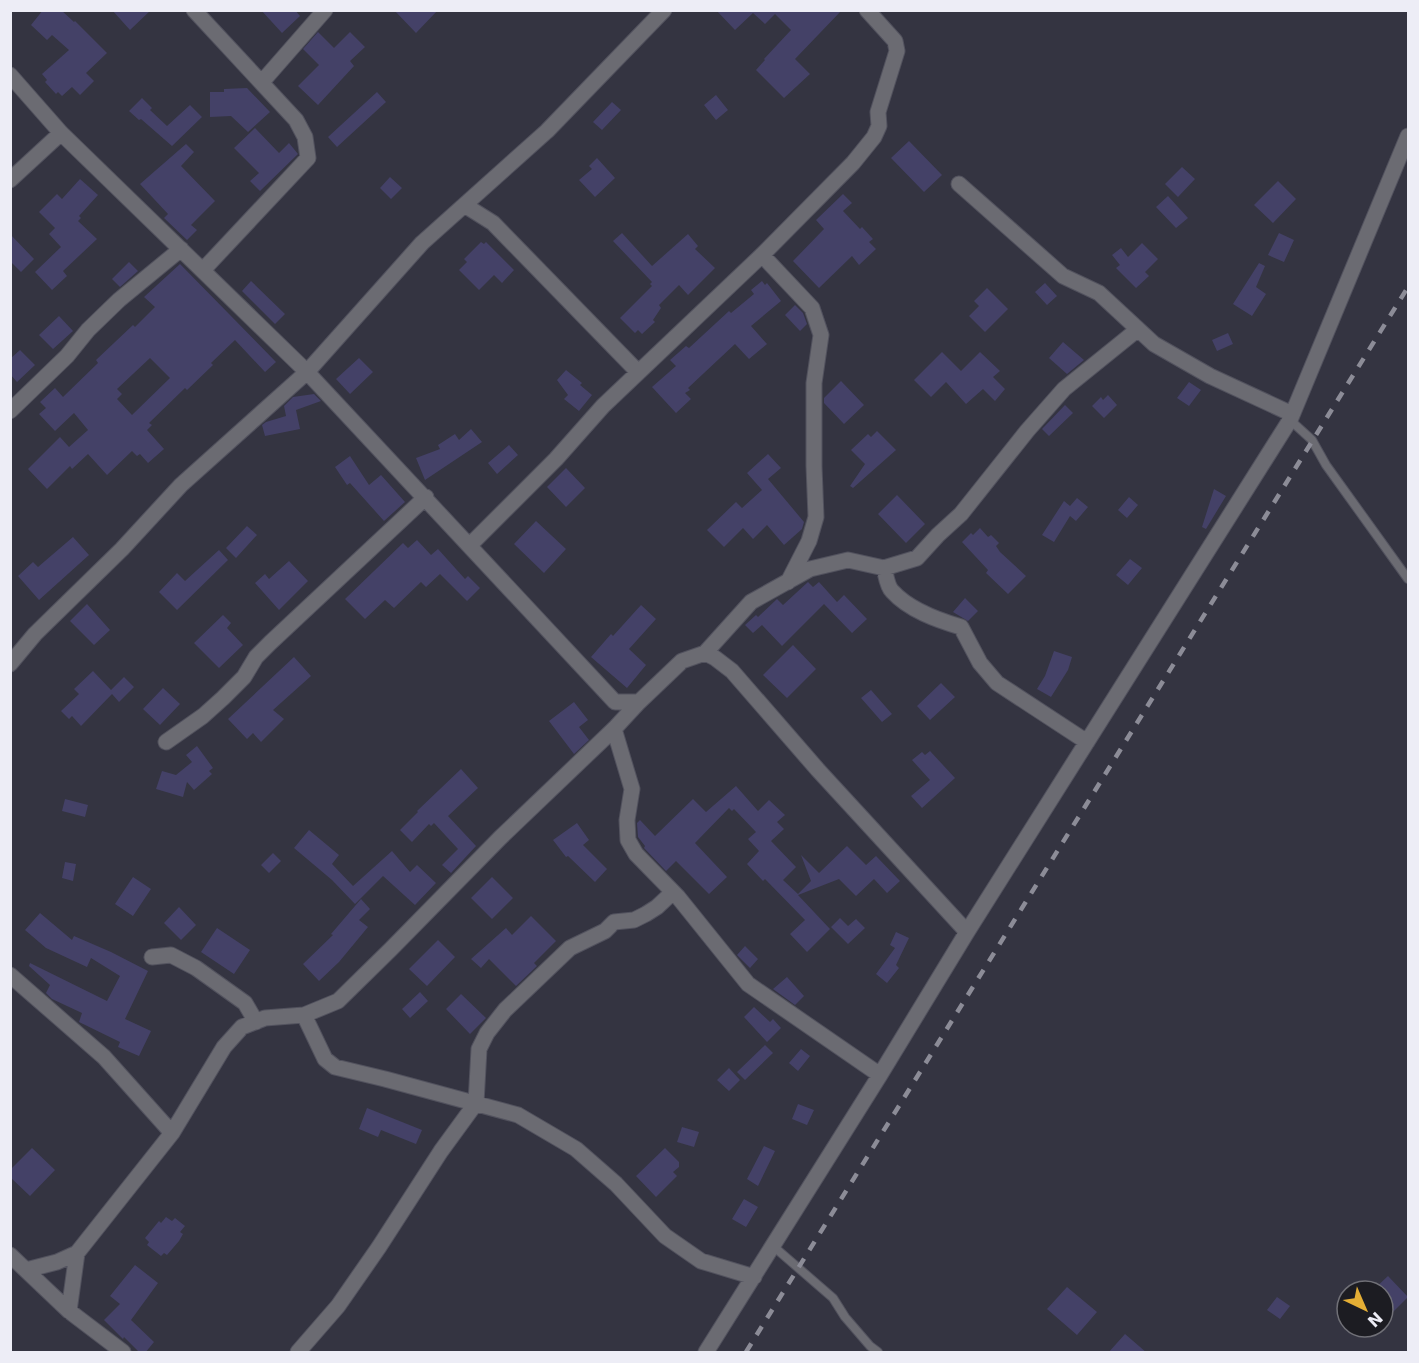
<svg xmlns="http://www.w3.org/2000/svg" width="1419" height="1363" viewBox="0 0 1419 1363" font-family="'DejaVu Sans',sans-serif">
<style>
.building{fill:#444167;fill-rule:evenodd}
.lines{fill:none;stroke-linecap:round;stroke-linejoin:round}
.service-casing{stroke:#52525e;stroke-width:10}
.minor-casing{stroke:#52525e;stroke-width:17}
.service{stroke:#6b6b72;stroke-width:8}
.minor{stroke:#6b6b72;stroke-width:15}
.rail{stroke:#8c8c97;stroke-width:4.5;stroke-dasharray:10 10;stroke-linecap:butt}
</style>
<rect width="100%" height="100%" fill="#343441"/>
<path class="building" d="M43,10H61L74,22L75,21L107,53L86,73L94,81L80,95L72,87L62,96L58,92L56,94L45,82L47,80L42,74L69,50L52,35L47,40L31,25Z
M112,10H151L130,30Z
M261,10H295L300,16L282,33Z
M394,10H438L416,33Z
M716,10H842L795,59L810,74L784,98L756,70L765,60L764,59L791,30L775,14L765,24L753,13L735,30Z
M318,32L334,48L350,32L365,47L350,61L354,66L318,105L298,86L319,65L303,49Z
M247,88L270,112L248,132L231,116L210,117V92H224V89Z
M377,92L386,102L337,147L328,137Z
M716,95L728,110L716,120L704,105Z
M142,98L152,108L150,110L167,126L190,105L202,117L172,146L141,119L139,120L129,111Z
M612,102L621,110L602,130L593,122Z
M255,128L279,153L289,143L298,154L260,191L250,181L259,173L234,148Z
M909,141L942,175L924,192L891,158Z
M186,144L194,152L181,166L215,201L191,225L197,230L187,240L164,218L168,214L140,184Z
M597,158L615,178L595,197L579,180L592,169L589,166Z
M1182,167L1195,179L1178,197L1165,184Z
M390,177L402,188L391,199L380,188Z
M80,179L98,195L79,216L81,218L78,221L97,239L63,271L67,276L52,290L35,272L61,247L49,234L55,228L39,212L57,194L62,199Z
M1278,181L1296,199L1273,223L1254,205Z
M843,194L852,203L843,211L860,229L862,227L873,239L869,242L876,249L859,265L852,256L819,288L793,261L824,229L816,220Z
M1168,196L1188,218L1176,228L1156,207Z
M622,233L652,266L688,234L698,246L695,249L715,268L688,295L679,285L659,305L661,308L653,320L655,322L642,334L638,330L635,333L620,318L652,286L650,284L652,282L613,241Z
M1279,233L1294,240L1284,262L1268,255Z
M10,234L34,259L21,272L10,261Z
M481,242L484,244L486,242L514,270L502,283L494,275L479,290L459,270L467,262L464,259Z
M1142,243L1158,259L1145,272L1149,276L1136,288L1116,268L1120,265L1112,255L1121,248L1128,257Z
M129,262L138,271L120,287L112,279Z
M1259,263L1265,266L1256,287L1266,294L1252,316L1233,304Z
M180,264L276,362L265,372L235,340L211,363L213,365L187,390L185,388L149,423L152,425L147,430L164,449L148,463L140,454L137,456L132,451L107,475L88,454L72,469L70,466L47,489L28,469L60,437L69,447L88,430L74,413L55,431L39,414L46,408L40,402L55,388L63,397L98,363L96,360L133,325L135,327L155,307L144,297ZM150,358L170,378L132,415L117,399L122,394L117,389Z
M251,281L285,314L275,324L242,291Z
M762,281L765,285L767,283L781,301L751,326L767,344L749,359L735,344L688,388L690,390L685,393L691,399L676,413L652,387L676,366L670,360L686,346L689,348L729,311L731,313L754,294L751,290Z
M1045,283L1057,296L1047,305L1035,292Z
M987,288L1008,309L985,332L969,316L979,306L974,301Z
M795,305L803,313L807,324L800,331L785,315Z
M59,316L73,331L53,349L39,335Z
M1228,333L1233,344L1217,351L1212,340Z
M1063,342L1084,360L1067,374L1049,358Z
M20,350L35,365L17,382L10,374V359Z
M942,352L961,371L980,352L1000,371L993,377L1005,389L995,401L983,389L966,404L946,382L931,397L914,380Z
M359,358L373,372L350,394L336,379Z
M566,370L582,383L580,385L592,395L579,411L564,399L568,395L557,380Z
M841,381L864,405L844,424L824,403V398Z
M1189,382L1201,390L1189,406L1177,398Z
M314,394L321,401L296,410L300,429L265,436L262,425L266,422L286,416L284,406L293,397Z
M1108,395L1117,405L1104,418L1092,406L1101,397L1103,400Z
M1065,405L1073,413L1049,436L1042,429Z
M471,429L482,442L425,480L416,458L440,449L438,445L455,434L459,440Z
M877,431L896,450L853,488L850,486L865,464L851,450L868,434L871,437Z
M509,445L518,455L497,474L488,463Z
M768,454L781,468L768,479L804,522L802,529L784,545L767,525L753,539L743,528L724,547L707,530L736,502L742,508L762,490L747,473Z
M350,456L369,485L381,475L405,502L384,521L350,483L347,485L335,467Z
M566,468L585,488L566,507L547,487Z
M1214,489L1226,496L1206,529L1202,527Z
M897,495L925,524L906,543L878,514Z
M1129,497L1138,505L1127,518L1118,510Z
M1077,498L1088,507L1076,521L1070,516L1054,542L1042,535L1064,501L1070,506Z
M536,521L566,549L544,573L514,544Z
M247,526L257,535L236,558L226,548Z
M980,528L988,537L991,535L999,543L996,546L1000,552L1026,576L1008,594L986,573L988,570L962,542L971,533L973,535Z
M73,537L89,555L39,600L18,576L33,562L38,567Z
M417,540L431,555L438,549L465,579L468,576L480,588L467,601L440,574L426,587L421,582L394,608L385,600L365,619L345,599L403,543L408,548Z
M219,550L228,560L177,610L159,592L177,573L185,581Z
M1130,559L1142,568L1128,585L1116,575Z
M289,561L308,581L279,610L255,583L265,574L269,579Z
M808,582L813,587L819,582L837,602L844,595L867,619L852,633L824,604L782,646L762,625L753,633L745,625L756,615L758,617L777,599L783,605Z
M965,598L978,611L968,621L953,612Z
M87,604L110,630L94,645L70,621Z
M641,605L656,619L629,649L646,665L627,688L591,657L611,634L613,636Z
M223,615L231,623L227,628L243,645L219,668L194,643Z
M793,645L816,669L787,698L763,675Z
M1054,651L1072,657L1068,670L1051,697L1037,689L1045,676Z
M294,657L311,676L273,710L284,719L261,742L253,733L247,739L228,719Z
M93,671L111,690L124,677L134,687L119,702L112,694L81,726L72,716L69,719L61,711L79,694L74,689Z
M941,683L955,697L930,720L917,706Z
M163,688L180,704L160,725L143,709Z
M871,690L892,714L882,722L861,698Z
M574,702L588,720L579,727L589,740L574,754L549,721Z
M197,746L213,768L209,771L212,774L194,790L187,782L183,797L156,789L162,771L176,775L192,762L186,755Z
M930,751L955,778L922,808L911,796L930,780L912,760L922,752L925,755Z
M461,769L478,788L448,816L476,846L451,873L442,865L458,849L434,823L431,826L429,824L412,842L400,830L418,812L417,811Z
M736,786L758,811L769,800L785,815L777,822L784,829L771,841L796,867L783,880L798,894L811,881L801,855L819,873L847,846L866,865L876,856L900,881L887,893L874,879L856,896L839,879L798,895L830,929L807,952L790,934L805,920L765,879L763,881L747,864L759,851L748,839L756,832L734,809L732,811L729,808L695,843L727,877L709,894L676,861L666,871L644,848L645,846L638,837L637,823L640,820L655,836L693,799L706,812Z
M65,799L88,805L85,817L62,811Z
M577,823L589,840L583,845L607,869L595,882L568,856L566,857L553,840Z
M309,830L339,855L332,864L353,886L392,851L410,872L417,865L436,883L415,905L383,876L355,904L332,880L294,848Z
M273,853L281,861L269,873L261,865Z
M65,862L76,864L73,881L62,878Z
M133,877L151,889L133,916L115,904Z
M492,877L513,898L492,919L471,898Z
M361,899L370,909L359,920L368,927L339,962L319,981L303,964L333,935L331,934Z
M179,907L196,925L181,940L164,923Z
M40,913L72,940L74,936L111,952L148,971L125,1019L151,1031L139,1056L118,1047L120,1042L79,1022L82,1013L52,999L46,993L50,985L29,966L30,963L107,1001L120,976L91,958L87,967L46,948L25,930Z
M531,916L556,941L534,963L537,966L516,986L489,959L481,968L471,959L506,928L512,935Z
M840,918L848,926L856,919L865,928L848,944L831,927Z
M217,928L250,950L234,974L201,952Z
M896,932L909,938L896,965L899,968L887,983L876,974L895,948L890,945Z
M438,940L455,957L427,986L409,969Z
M745,946L758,959L750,968L737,955Z
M787,977L804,996L795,1005L773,989Z
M420,992L428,1001L410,1018L402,1009Z
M461,994L486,1018L470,1034L446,1009Z
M754,1007L770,1022L773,1019L781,1028L767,1042L744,1017Z
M765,1045L773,1053L745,1080L737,1072Z
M801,1049L810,1056L798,1071L789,1063Z
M729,1068L740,1080L729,1091L717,1080Z
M798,1104L814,1110L807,1125L792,1119Z
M367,1108L422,1130L416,1144L381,1130L378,1137L359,1129Z
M682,1127L699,1132L694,1147L677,1142Z
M764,1146L775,1151L758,1186L747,1179Z
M32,1148L55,1170L30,1196L10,1177V1170Z
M665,1148L679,1162V1167L673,1172L677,1176L656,1197L636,1176Z
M744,1199L758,1207L746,1227L732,1219Z
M166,1217L172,1221L175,1218L185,1226L180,1232L183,1234L179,1241L167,1255L164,1253L161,1256L147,1245L149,1242L145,1238L159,1221L161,1223Z
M135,1265L158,1283L131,1320L154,1342L145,1353H140L124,1337L123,1339L104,1320L120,1304L110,1296Z
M1388,1276L1408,1297L1383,1322V1291H1372Z
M1067,1287L1097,1312L1077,1335L1047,1309Z
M1277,1297L1290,1306L1280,1319L1267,1310Z
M1125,1334L1147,1353H1108Z"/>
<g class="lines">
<g class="service-casing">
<path id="service" d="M1290,420L1312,440L1326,465L1408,579
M773,1246L833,1298L845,1317L870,1346L878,1352"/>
</g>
<g class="minor-casing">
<path id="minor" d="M194,10L296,120L305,137L308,158L203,270
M10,75L61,133L307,372L615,702H639L682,661L705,653L715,658L732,671L818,770L967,932
M262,82L325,10
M10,180L61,133
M959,184L1063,276L1099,293L1154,344L1210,376L1292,414
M466,206L493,223L638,372
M762,255L812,308L821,335L814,383V466L816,517L809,541L788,582
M10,411L67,356L88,330L119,300L181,249
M470,545L556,459L603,406L762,255L853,163L874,137L879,126L878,112L897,51L895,41L867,10
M884,568C886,575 887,586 892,591C909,610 937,620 961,627L980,663L997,683L1087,742
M705,653L751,602L810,569L848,560L884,568L917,558L938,535L961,514L1027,431L1064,389L1137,330
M10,664L35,634L122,549L181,485L307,372L422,243L547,131L664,10
M614,729L632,789L627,820L628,840L636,854L678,897L748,984L880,1075
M166,742L203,716L223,698L244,677L256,657L270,643L426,497
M152,957L171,955L196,968L245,1003L256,1022
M10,975L104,1057L172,1133
M304,1015L325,1059L335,1067L385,1079L518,1115L576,1149L616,1184L665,1236L701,1261L754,1277
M10,1255L69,1311L123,1352
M26,1270L57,1262L77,1253L172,1133L224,1047L242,1027L265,1018L304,1015L338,1001L391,949L500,838L614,729L639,702
M69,1311L77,1253
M298,1352L338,1306L379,1247L441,1151L476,1103L479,1049L487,1033L505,1010L570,948L605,931L614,922L634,920L646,914L657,907L673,892
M706,1352L880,1075L967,932L1290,420L1408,136"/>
</g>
<use href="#service" class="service"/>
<use href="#minor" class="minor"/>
<path class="rail" d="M746,1352L1408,287"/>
</g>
<rect width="1419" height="1363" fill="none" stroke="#ededf6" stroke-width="24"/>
<g transform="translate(1365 1309) rotate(136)"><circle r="28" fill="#1c1c22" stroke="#707077" stroke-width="1.5"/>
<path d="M0-4.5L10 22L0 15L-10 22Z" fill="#e4ae35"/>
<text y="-9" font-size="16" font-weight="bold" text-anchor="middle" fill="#ededf6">N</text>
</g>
</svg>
